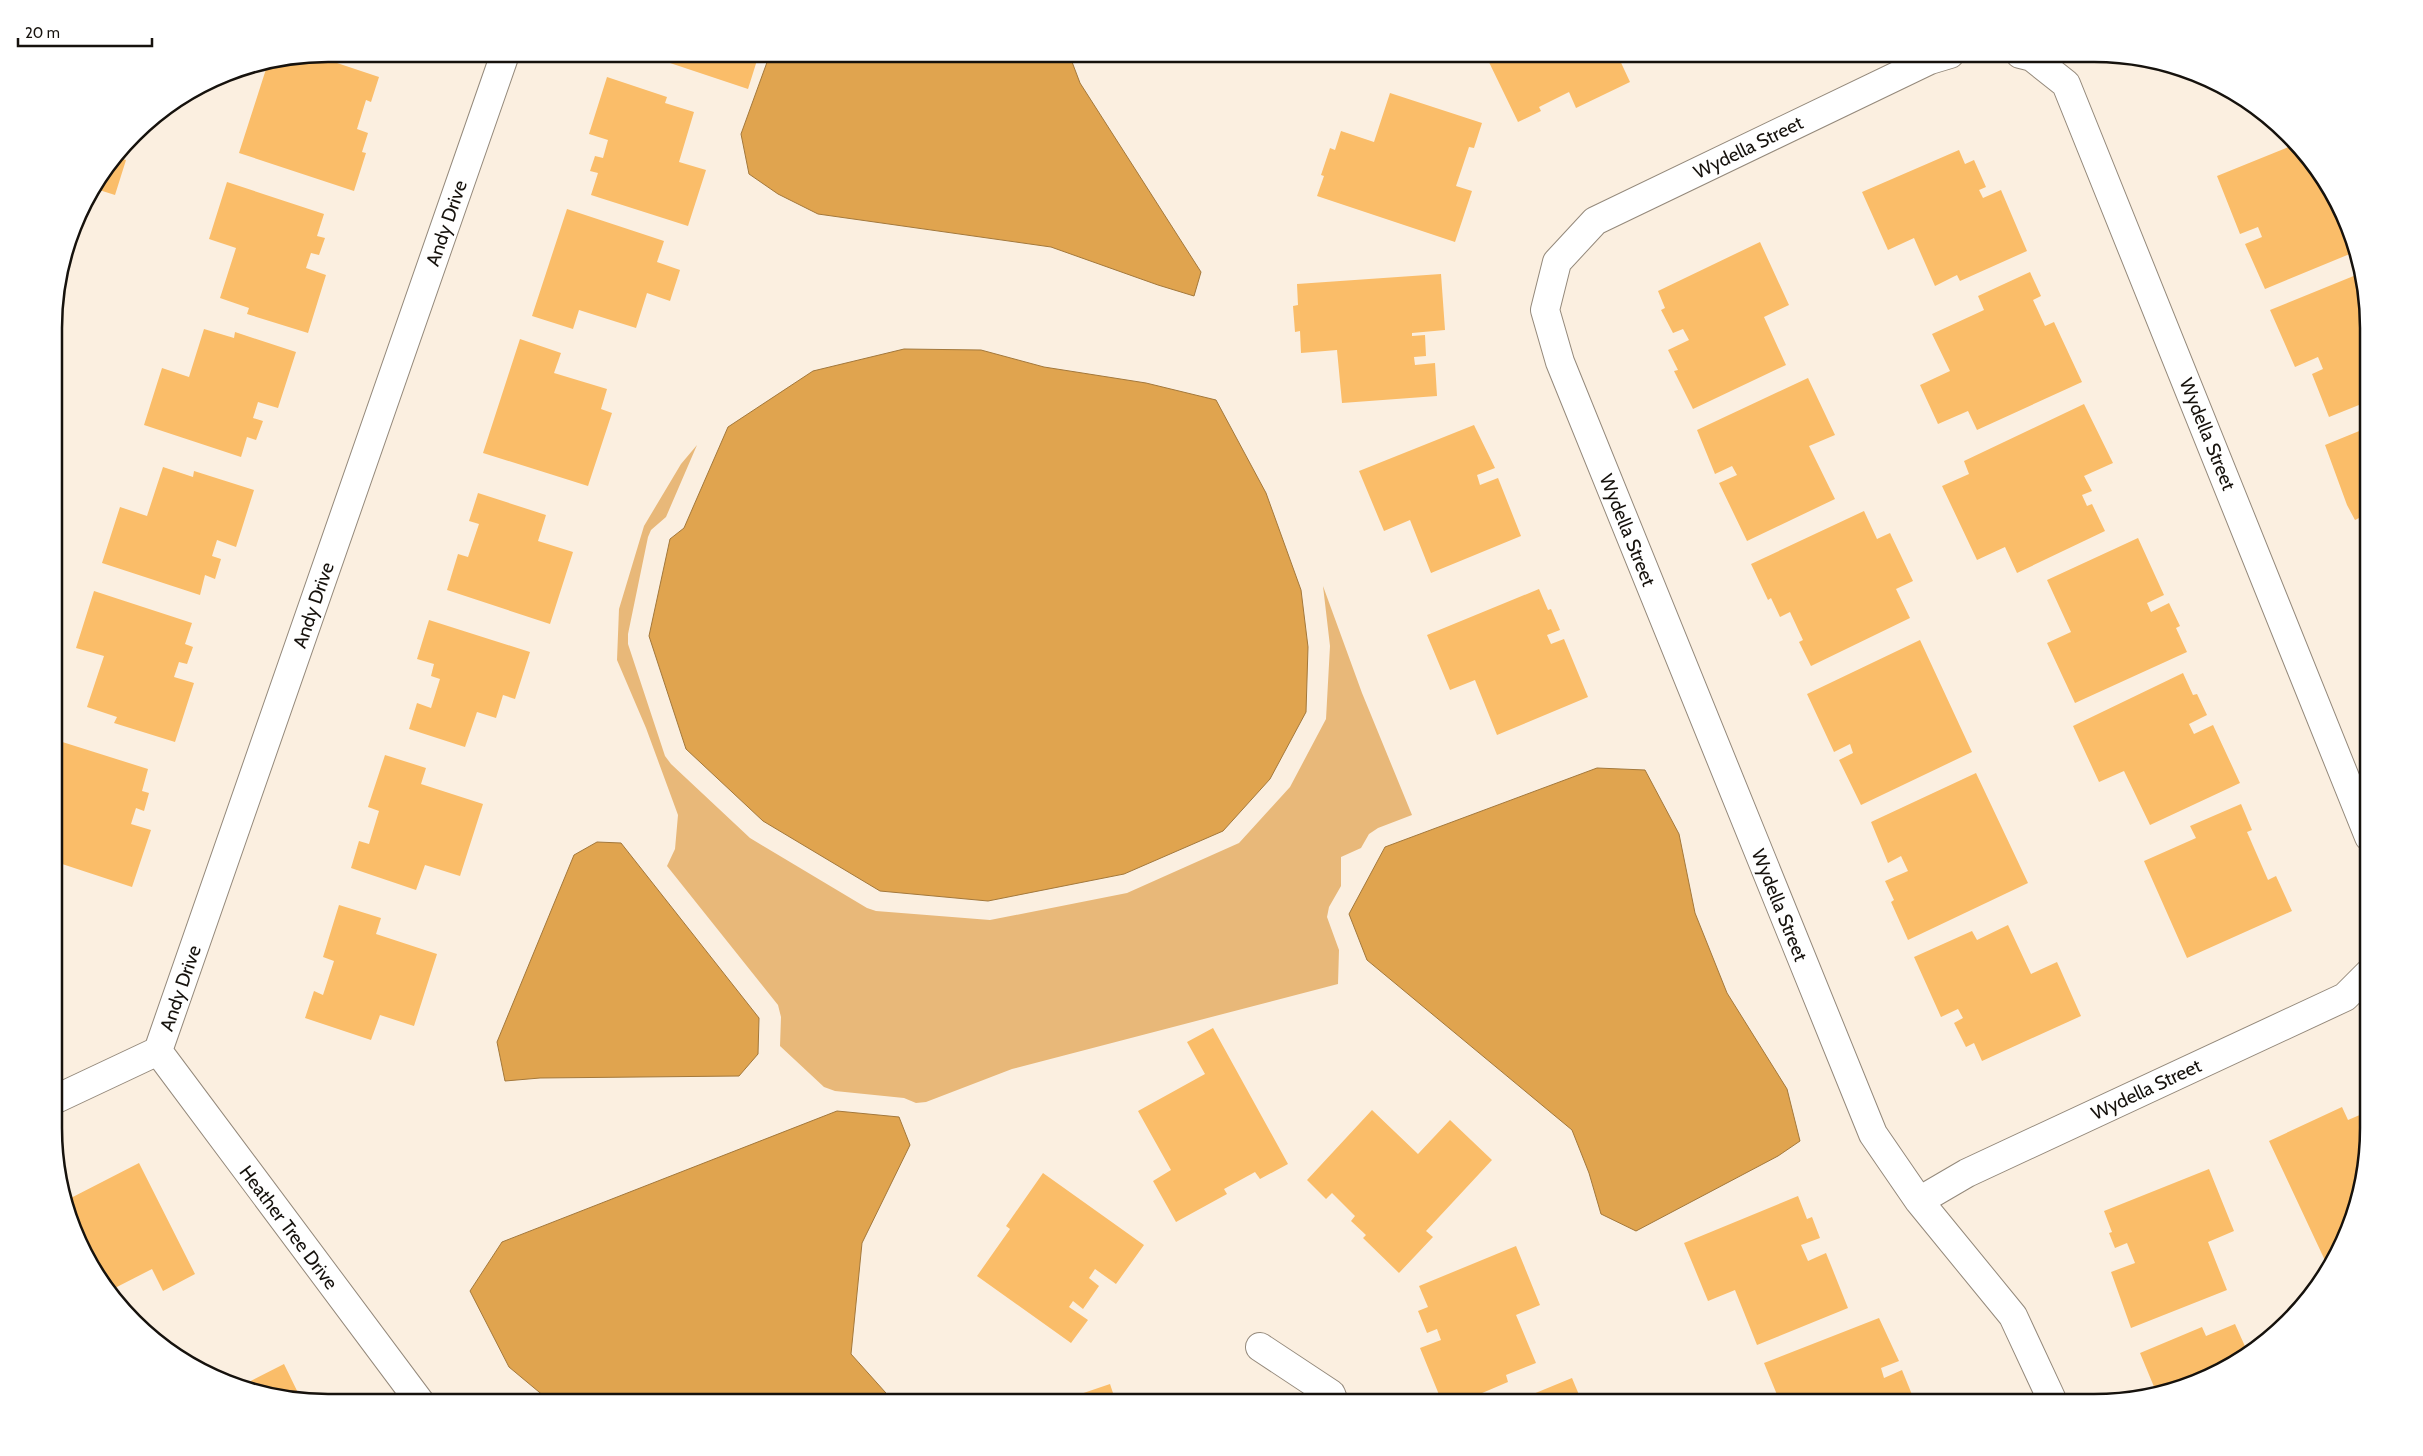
<svg xmlns="http://www.w3.org/2000/svg" width="2423" height="1456" viewBox="0 0 2423 1456" font-family="Cabin,sans-serif">
<style>
.green{fill:#e8b879}
.water{fill:#e0a44f;stroke:#a3783b}
.building{fill:#fabd69}
.lines{fill:none;stroke-linecap:round;stroke-linejoin:round}
.minor-casing{stroke:#94897b;stroke-width:30}
.minor{stroke:#fff;stroke-width:28}
.labels{text-anchor:middle;stroke-width:4;stroke-linejoin:round;paint-order:stroke}
.street-label{font-size:19px;fill:#16120d;stroke:#fff}
.rim{fill:none;stroke:#16120d;stroke-width:2.5}
</style>
<rect width="100%" height="100%" fill="#fbefe0"/>
<path class="green" d="M697,445L666,517L651,530L648,537L628,634V644L665,756L671,764L750,838L867,908L876,911L990,920L1127,893L1239,843L1290,787L1326,719L1330,646L1323,586L1362,693L1412,815L1378,828L1369,834L1361,848L1341,857V886L1329,907L1327,917L1339,950L1338,984L1012,1069L926,1102L916,1103L904,1098L835,1091L824,1087L780,1046L781,1017L778,1005L667,866L675,849L678,815L646,728L617,660L619,609L644,526L681,464Z"/>
<path class="water" d="M770,54H1069L1080,83L1201,272L1194,296L1158,285L1051,247L818,214L778,194L749,174L741,134Z
M904,349L981,350L1044,367L1146,383L1216,400L1266,493L1301,590L1308,647L1306,712L1270,779L1223,831L1124,874L988,901L880,891L763,821L686,749L649,636L670,539L684,528L728,427L813,371Z
M1597,768L1645,770L1679,834L1695,913L1727,993L1787,1089L1800,1141L1778,1156L1636,1231L1601,1214L1589,1173L1572,1130L1367,960L1349,914L1385,847Z
M597,842L621,843L759,1018L758,1054L739,1076L540,1078L505,1081L497,1042L574,855Z
M837,1111L899,1117L910,1145L862,1243L851,1354L894,1402H551L509,1367L470,1291L502,1242Z"/>
<path class="building" d="M643,54H759L748,89Z
M1485,54H1617L1630,82L1576,108L1569,92L1539,107L1541,111L1518,122Z
M1642,54H1662L1646,61Z
M1665,54H1681L1667,59Z
M316,56L379,77L371,102L366,100L357,129L368,133L362,152L366,153L354,191L239,153L267,66Z
M607,77L667,97L665,103L694,112L679,162L706,170L688,226L591,195L598,173L590,171L595,156L603,158L608,140L589,134Z
M1390,93L1482,123L1474,148L1469,147L1456,186L1472,191L1455,242L1317,196L1324,176L1321,175L1330,148L1335,150L1341,131L1374,142Z
M2296,144L2320,175L2329,195L2333,193L2355,241L2357,251L2265,289L2245,244L2262,237L2258,227L2240,234L2217,176Z
M1959,150L1965,164L1974,160L1986,187L1979,190L1983,198L2001,190L2027,251L1960,281L1957,275L1935,286L1914,238L1888,250L1862,192Z
M120,158L126,160L115,195L96,189Z
M227,182L324,214L317,236L325,238L319,255L311,253L306,268L326,275L308,333L247,314L249,308L220,298L236,248L209,239Z
M567,209L664,241L657,262L680,270L670,301L647,293L636,328L579,310L573,329L532,316Z
M73,237L75,238L59,288L58,287Z
M1760,242L1789,305L1764,317L1786,365L1693,409L1674,371L1678,370L1668,350L1689,340L1683,329L1673,333L1661,310L1665,308L1658,291Z
M2030,272L2041,296L2033,300L2045,326L2054,322L2082,382L1977,430L1968,411L1938,424L1920,385L1950,371L1932,334L1984,310L1978,296Z
M2361,273L2369,310V401L2329,417L2312,374L2323,369L2318,357L2295,367L2270,310Z
M1441,274L1445,330L1412,333V336L1425,335L1426,356L1414,357L1415,365L1435,363L1437,396L1342,403L1337,350L1301,353L1300,331L1295,332L1293,306L1298,305L1297,284Z
M204,329L234,338L235,332L296,352L278,408L258,402L253,418L263,421L256,440L247,437L241,457L144,425L162,368L189,377Z
M520,339L561,353L554,373L607,389L601,409L612,413L588,486L483,453Z
M1808,378L1835,435L1809,446L1835,499L1747,541L1719,483L1737,475L1732,466L1715,474L1697,430Z
M2084,404L2113,463L2084,476L2092,491L2082,495L2087,506L2092,504L2105,531L2017,573L2005,547L1977,560L1942,486L1969,474L1964,461Z
M1474,425L1495,468L1477,475L1480,485L1498,478L1521,536L1431,573L1410,520L1384,531L1359,471Z
M2369,427V536L2361,517L2355,520L2347,505L2325,445Z
M163,467L193,477L194,471L254,490L236,547L217,540L212,556L221,559L215,579L205,575L200,595L102,563L120,507L147,516Z
M478,493L546,515L538,541L573,552L550,624L447,590L458,554L468,557L479,524L469,521Z
M1864,511L1877,539L1890,533L1913,581L1896,589L1910,618L1811,666L1799,642L1803,640L1790,612L1780,617L1771,598L1768,600L1751,564Z
M2138,538L2164,595L2147,603L2151,612L2169,603L2180,626L2176,628L2187,652L2075,703L2047,643L2071,632L2047,580Z
M1539,589L1548,610L1551,609L1560,630L1547,635L1551,644L1564,639L1588,697L1497,735L1475,680L1450,690L1427,635Z
M94,591L192,623L185,644L193,647L187,664L179,662L174,677L194,683L175,742L114,723L117,717L87,707L104,656L76,648Z
M429,620L530,652L515,699L503,695L496,718L477,712L465,747L409,729L417,703L431,708L440,679L431,676L434,664L417,659Z
M1920,640L1972,752L1861,805L1839,760L1853,753L1850,744L1834,752L1807,694Z
M2183,673L2193,695L2197,694L2207,715L2189,724L2194,734L2213,725L2240,783L2150,825L2124,771L2099,782L2073,726Z
M56,740L148,769L142,791L149,793L144,811L136,808L131,824L151,830L132,887L56,862V817L60,803L56,802Z
M385,755L426,768L421,784L483,804L460,876L425,865L416,890L351,868L359,841L369,844L379,811L368,807Z
M1976,773L2028,883L1908,940L1891,902L1894,900L1885,881L1908,871L1901,856L1888,863L1871,822Z
M2241,804L2252,830L2247,832L2268,880L2276,876L2292,911L2187,958L2144,861L2196,838L2190,826Z
M339,905L381,918L376,934L437,954L414,1026L380,1015L371,1040L305,1018L314,991L323,995L334,961L323,957Z
M2008,925L2031,974L2057,962L2081,1016L1982,1061L1974,1043L1966,1047L1954,1023L1963,1018L1958,1009L1941,1017L1914,957L1972,931L1977,940Z
M1213,1028L1288,1164L1260,1179L1255,1172L1224,1189L1227,1194L1176,1222L1153,1181L1171,1170L1138,1111L1205,1074L1187,1042Z
M2342,1107L2348,1120L2369,1111V1145L2360,1199L2329,1269L2269,1141Z
M1372,1110L1418,1154L1450,1120L1492,1160L1426,1231L1433,1237L1399,1273L1363,1238L1366,1235L1351,1221L1355,1216L1332,1193L1326,1199L1307,1180Z
M139,1163L195,1274L163,1291L152,1269L109,1291L100,1280L68,1216L65,1201Z
M2209,1169L2234,1231L2208,1242L2227,1290L2131,1328L2111,1272L2135,1263L2127,1243L2115,1248L2109,1233L2112,1232L2104,1211Z
M1043,1173L1144,1245L1116,1284L1095,1269L1089,1278L1099,1286L1083,1309L1073,1301L1069,1307L1088,1320L1071,1343L977,1276L1010,1229L1006,1226Z
M1798,1196L1807,1219L1812,1217L1820,1238L1801,1245L1808,1261L1826,1253L1848,1308L1757,1345L1735,1290L1708,1301L1684,1243Z
M1516,1246L1540,1305L1516,1315L1536,1363L1506,1375L1508,1382L1461,1402H1442L1420,1348L1441,1340L1437,1329L1427,1333L1418,1311L1428,1307L1419,1286Z
M1879,1318L1899,1361L1881,1368L1884,1378L1902,1370L1915,1402H1780L1764,1363Z
M2235,1324L2248,1353L2232,1365L2166,1393L2157,1394L2140,1353L2202,1327L2206,1336Z
M284,1364L301,1399L257,1393L241,1386Z
M1572,1378L1582,1402H1514Z
M1110,1384L1116,1402H1057Z"/>
<g class="lines">
<g class="minor-casing">
<path id="minor" d="M1950,54L1930,60L1595,221L1557,262L1545,310L1560,362L1873,1134L1919,1201L2013,1316L2053,1402
M2020,54L2032,57L2066,84L2369,837
M158,1051L420,1402
M56,1099L158,1051L505,54
M1919,1201L1967,1173L2345,997L2369,973
M1260,1347L1331,1394L1334,1402"/>
</g>
<use href="#minor" class="minor"/>
</g>
<g class="labels">
<g class="street-label">
<text transform="translate(1748 147) rotate(-26)" y="7">Wydella Street</text>
<text transform="translate(446 223) rotate(-71)" y="7">Andy Drive</text>
<text transform="translate(2208 434) rotate(68)" y="7">Wydella Street</text>
<text transform="translate(1628 530) rotate(68)" y="7">Wydella Street</text>
<text transform="translate(313 605) rotate(-71)" y="7">Andy Drive</text>
<text transform="translate(1780 905) rotate(68)" y="7">Wydella Street</text>
<text transform="translate(180 988) rotate(-71)" y="7">Andy Drive</text>
<text transform="translate(2146 1089) rotate(-25)" y="7">Wydella Street</text>
<text transform="translate(289 1227) rotate(53)" y="7">Heather Tree Drive</text>
</g>
</g>
<path d="M0 0H2423V1456H0ZM328 62H2094A266 266 0 0 1 2360 328V1128A266 266 0 0 1 2094 1394H328A266 266 0 0 1 62 1128V328A266 266 0 0 1 328 62Z" fill="#fff" fill-rule="evenodd"/>
<path class="rim" d="M328 62H2094A266 266 0 0 1 2360 328V1128A266 266 0 0 1 2094 1394H328A266 266 0 0 1 62 1128V328A266 266 0 0 1 328 62Z"/>
<path d="M18 38v8h134v-8" fill="none" stroke="#16120d" stroke-width="2.5"/>
<text x="25" y="38" font-size="15" fill="#16120d" stroke="#ffffff" stroke-width="4" paint-order="stroke">20 m</text>
</svg>
